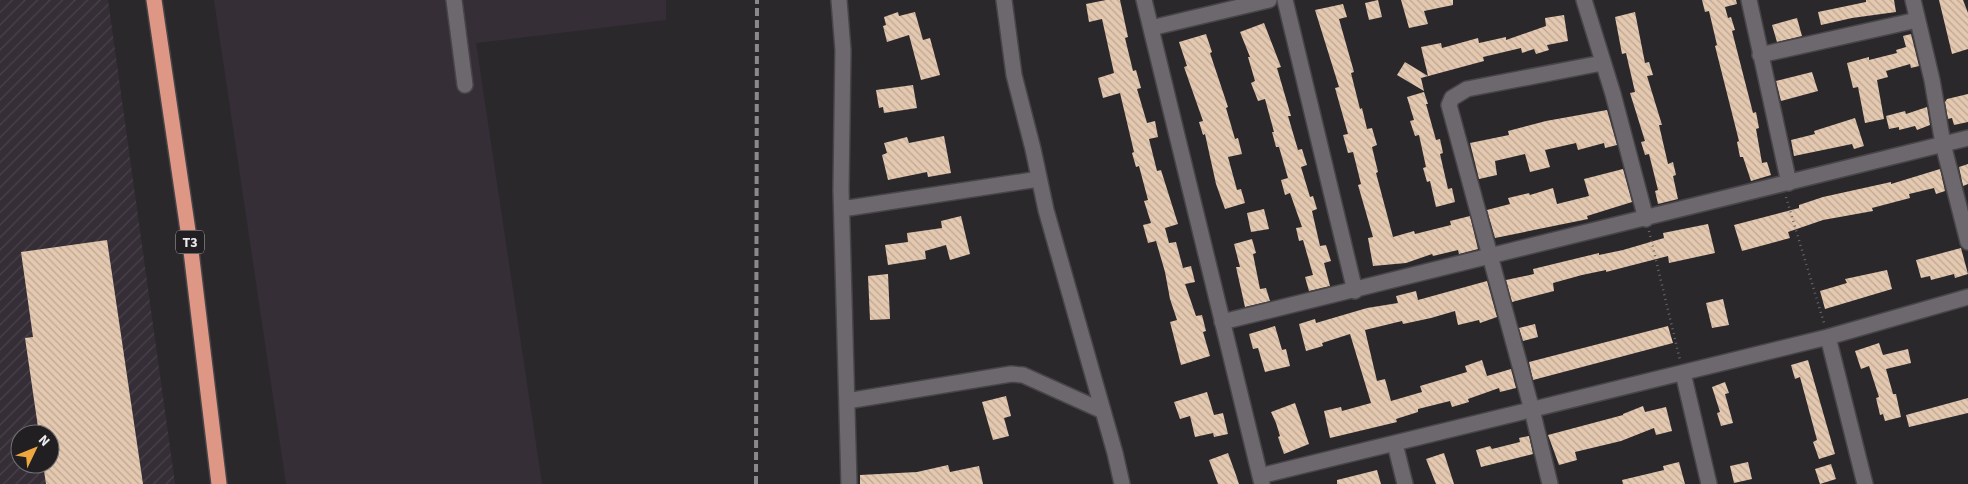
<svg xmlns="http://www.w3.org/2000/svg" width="1968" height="484" viewBox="0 0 1968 484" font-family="'Source Sans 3',sans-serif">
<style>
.built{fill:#352e37}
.industrial{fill:url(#industrial-furrows);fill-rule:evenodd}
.building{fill:url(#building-back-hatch)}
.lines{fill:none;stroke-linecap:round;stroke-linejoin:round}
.minor-casing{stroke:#484549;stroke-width:18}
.highway-casing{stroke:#484549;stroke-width:18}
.path{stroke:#69666a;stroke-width:2.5;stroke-dasharray:1 4;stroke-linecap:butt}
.minor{stroke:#6c686d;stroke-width:15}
.highway{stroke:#de9685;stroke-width:15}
.rail{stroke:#8c898c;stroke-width:4;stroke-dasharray:8 4;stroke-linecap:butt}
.labels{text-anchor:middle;stroke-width:5;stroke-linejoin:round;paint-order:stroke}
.shield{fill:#221f23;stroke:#b0adb0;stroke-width:1}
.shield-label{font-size:14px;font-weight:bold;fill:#edeaed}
</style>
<defs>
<pattern id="industrial-furrows" width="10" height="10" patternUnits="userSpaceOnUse" patternTransform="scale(1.25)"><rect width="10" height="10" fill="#352e37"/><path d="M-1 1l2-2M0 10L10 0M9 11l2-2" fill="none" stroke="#49424a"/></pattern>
<pattern id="building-back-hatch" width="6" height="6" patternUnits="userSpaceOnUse" patternTransform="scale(1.25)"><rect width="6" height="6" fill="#e4c8af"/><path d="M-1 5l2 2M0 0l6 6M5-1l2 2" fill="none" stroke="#bda895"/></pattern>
</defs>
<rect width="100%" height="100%" fill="#2b282c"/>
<path class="built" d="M214,0H666V20L476,43L542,484H286Z"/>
<path class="industrial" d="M0,0H108L175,484H0ZM20,434H50V464H20Z"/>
<path class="building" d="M1106,0H1120L1128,37L1125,38L1133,71L1136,70L1141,88L1137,89L1147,123L1155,121L1158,137L1149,139L1157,171L1161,170L1178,224L1165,228L1169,243L1176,242L1183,268L1191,266L1195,282L1185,284L1196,316L1202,315L1206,331L1203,332L1210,356L1181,365L1170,322L1177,320L1170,299L1165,272L1156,241L1148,243L1143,225L1151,223L1144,201L1148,200L1139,166L1136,167L1132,153L1134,152L1120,93L1103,98L1098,78L1114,73L1102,19L1089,22L1086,4Z
M1378,0L1382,17L1369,20L1365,3Z
M1401,0H1453V5L1424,11L1428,24L1409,28Z
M1702,0H1736L1737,4L1725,7L1728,18L1731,17L1735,30L1732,31L1753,113L1756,112L1759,128L1756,129L1762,163L1767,162L1771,175L1751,181L1743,157H1740L1737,142L1739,141L1715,46L1717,45L1709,11L1705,12Z
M1866,0H1894L1896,12L1852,18L1821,25L1818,12L1866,2Z
M1939,0H1963L1968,13V49L1952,54Z
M1343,4L1347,17L1339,19L1354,72L1351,73L1360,109L1362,108L1367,129L1372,128L1377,145L1372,147L1378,172L1376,173L1393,237L1414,231L1415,234L1451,225L1450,221L1470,216L1478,249L1459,254L1458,250L1433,256L1432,254L1406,263L1373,266L1368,238L1373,237L1358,185L1361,184L1353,152L1348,153L1343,135L1348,134L1335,88L1339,87L1315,10Z
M898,12L899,16L915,12L923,40L930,38L940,75L921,80L909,35L887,42L883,26L886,25L884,17Z
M1635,12L1645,63L1649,62L1653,75L1647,76L1662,125H1659L1668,164L1673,162L1676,175L1673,176L1678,199L1658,204L1655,191L1658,190L1649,154L1645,155L1641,142L1645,141L1630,93L1635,92L1626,53L1622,54L1615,17Z
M1564,15L1568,41L1547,45L1549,50L1536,54L1534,49L1522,53L1521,48L1483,57L1484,61L1421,78L1424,91L1397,75L1405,62L1428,76L1421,47L1441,43L1442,48L1478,38L1479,43L1506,37V40L1546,26L1545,18Z
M1797,18L1802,36L1777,42L1772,25Z
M1264,23L1281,67L1277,68L1291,116H1288L1298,150L1302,149L1307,165L1301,167L1310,197L1313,196L1317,209L1312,211L1320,246L1326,245L1331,261L1324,263L1330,286L1309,291L1305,277L1313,275L1303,240L1299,241L1296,228L1302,227L1290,193L1285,195L1281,180L1288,178L1279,147H1276L1272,132H1274L1265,99L1258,101L1251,83L1255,81L1248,57H1250L1240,32Z
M1206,34L1212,52L1210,53L1228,107L1226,108L1235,139L1238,138L1242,154L1228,157L1237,190L1241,189L1245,203L1225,209L1216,184L1205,134L1203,135L1199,122L1203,121L1184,67L1187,66L1179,42Z
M1911,34L1919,66L1911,68L1910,64L1886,71L1888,77L1877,80L1884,119L1865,123L1858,87L1853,88L1847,63L1869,57V60L1897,53L1896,50L1906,47L1903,36Z
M1812,72L1818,91L1781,101L1776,81Z
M913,85L917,108L884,113L883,107L879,108L876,90Z
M1424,92L1428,104H1426L1436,140L1440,139L1443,153L1440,154L1448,189L1452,188L1455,202L1436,207L1430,181L1427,182L1423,168L1426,167L1419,135L1415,136L1410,121L1414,120L1407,97Z
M1968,94V122L1954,125L1952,118L1948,119L1945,102L1947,99Z
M1927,107L1930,125L1917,130L1915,126L1899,130V127L1889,129L1886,116L1905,111L1906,114Z
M1607,110L1617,145L1605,148L1604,143L1578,150L1576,143L1545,150L1550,167L1530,172L1525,154L1495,161L1497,175L1479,179L1470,143L1509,135L1508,131L1546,121Z
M1855,118L1864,146L1854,149L1852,144L1794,156L1791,140L1815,134L1814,131Z
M944,136L951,173L928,177L927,172L888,180L882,155L887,153L884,143L907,137L909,143Z
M1968,164V184L1963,186L1959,167Z
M1623,169L1632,202L1587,216L1588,219L1495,238L1487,210L1510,204L1508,198L1529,193L1530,195L1553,188L1557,204L1589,196L1584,179Z
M1940,169L1945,191L1936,194L1934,188L1909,194L1910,198L1872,208L1873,211L1823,220L1788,232L1790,238L1742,251L1734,225L1799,208V205L1823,197L1891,182V184Z
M1264,209L1269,229L1251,232L1247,213Z
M961,216L970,254L950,260L946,245L925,251L926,259L888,265L885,245L908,242L907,233L942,228L941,221Z
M1708,224L1715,253L1669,263L1668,256L1606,272V270L1582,275L1553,283L1554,291L1512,302L1506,280L1534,274L1533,269L1599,253V255L1623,250L1664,238L1663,233Z
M1252,239L1256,253L1253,254L1260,289L1266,288L1270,301L1245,307L1236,267H1240L1234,244Z
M107,240L143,484H46L43,464H50V434H39L25,338L33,337L21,252Z
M1961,248L1968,274L1955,278L1954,274L1931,280L1930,276L1921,278L1916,260Z
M1887,270L1892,289L1825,309L1820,291L1847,283L1845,279Z
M888,274L890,319L870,320L868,276Z
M1487,281L1497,317L1480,323L1479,320L1458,325L1455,311L1431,318L1403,324L1402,321L1365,330L1377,381L1385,379L1391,401L1422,392L1420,386L1467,372L1465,366L1482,360L1487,376L1511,369L1516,388L1500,392L1499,388L1468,399L1469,402L1452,407L1450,401L1418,409V412L1396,419L1397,422L1330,438L1324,411L1341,407L1342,411L1371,403L1350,334L1322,343L1323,346L1306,351L1299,324L1315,319L1316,323L1367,308L1398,303L1396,296L1416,291L1418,300Z
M1723,299L1729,325L1712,328L1706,303Z
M1535,324L1538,337L1523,341L1519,328Z
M1275,326L1282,350L1286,349L1290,366L1265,372L1258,348L1253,349L1249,334Z
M1668,326L1673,343L1533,380L1529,362Z
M1879,343L1883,355L1908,349L1911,363L1886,369L1893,394H1896L1901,417L1885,421L1883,414L1880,415L1876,398L1879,397L1869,366L1861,369L1855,351Z
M1808,360L1835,454L1819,459L1813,442L1817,440L1800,377L1795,379L1791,365Z
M1725,382L1729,393L1725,394L1733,423L1721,426L1717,413L1720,412L1712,387Z
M1207,392L1214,415L1223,413L1228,434L1214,437L1213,433L1195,437L1190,416L1180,419L1174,402Z
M1006,396L1011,416L1004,418L1009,436L993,440L982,402Z
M1968,398V413L1909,427L1906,415Z
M1295,403L1309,444L1284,454L1278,437L1280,436L1276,423L1271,412Z
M1643,406L1645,412L1666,407L1672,431L1656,435L1654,428L1621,441L1575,452L1577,460L1559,465L1548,435L1623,415V414Z
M1529,436L1533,454L1481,467L1476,450L1490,446L1492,449L1520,442L1519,438Z
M1228,453L1236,475L1239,484H1218L1209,460Z
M1444,453L1454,484H1436L1426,459Z
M1679,462L1685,484H1623L1622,480L1664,470L1663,466Z
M1748,462L1752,479L1734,483L1730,466Z
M1831,464L1836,479L1820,484L1815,469Z
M948,465L950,472L979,466L983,484H860V475L917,472Z
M1377,470L1381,484H1337V480Z"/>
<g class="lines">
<g class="minor-casing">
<path id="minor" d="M454,0L465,85
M839,0L843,50L841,190L849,484
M1004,0L1014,75L1033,149L1046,210L1115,453L1122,484
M1144,0L1262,484
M1285,0L1355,291
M1584,0L1613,94L1646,219
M1749,0L1789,183
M1913,0L1932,80L1943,144L1968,242
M1151,28L1269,0
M1760,55L1917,20
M842,209L1039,179
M1222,322L1968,138
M1828,337L1865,484
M1683,373L1709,484
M847,401L1011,374L1023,375L1103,411
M1395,444L1405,484
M1260,476L1828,337L1968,297
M1550,484L1532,410L1449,105L1452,98L1467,89L1602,63"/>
</g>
<g class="highway-casing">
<path id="highway" d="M154,0L191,251L219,484"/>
</g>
<path class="path" d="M1786,197L1824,323
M1649,231L1680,360"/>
<use href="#minor" class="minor"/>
<use href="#highway" class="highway"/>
<path class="rail" d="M756,484L757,0"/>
</g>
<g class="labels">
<rect class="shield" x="176" y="230.5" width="28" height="23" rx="4"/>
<g class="shield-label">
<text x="190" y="247">T3</text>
</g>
</g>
<g transform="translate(35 449) rotate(47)"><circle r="24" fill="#221f23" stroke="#737074"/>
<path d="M0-4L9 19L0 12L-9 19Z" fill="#f0a63f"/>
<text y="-8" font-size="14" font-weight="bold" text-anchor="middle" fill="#edeaed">N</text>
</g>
</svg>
